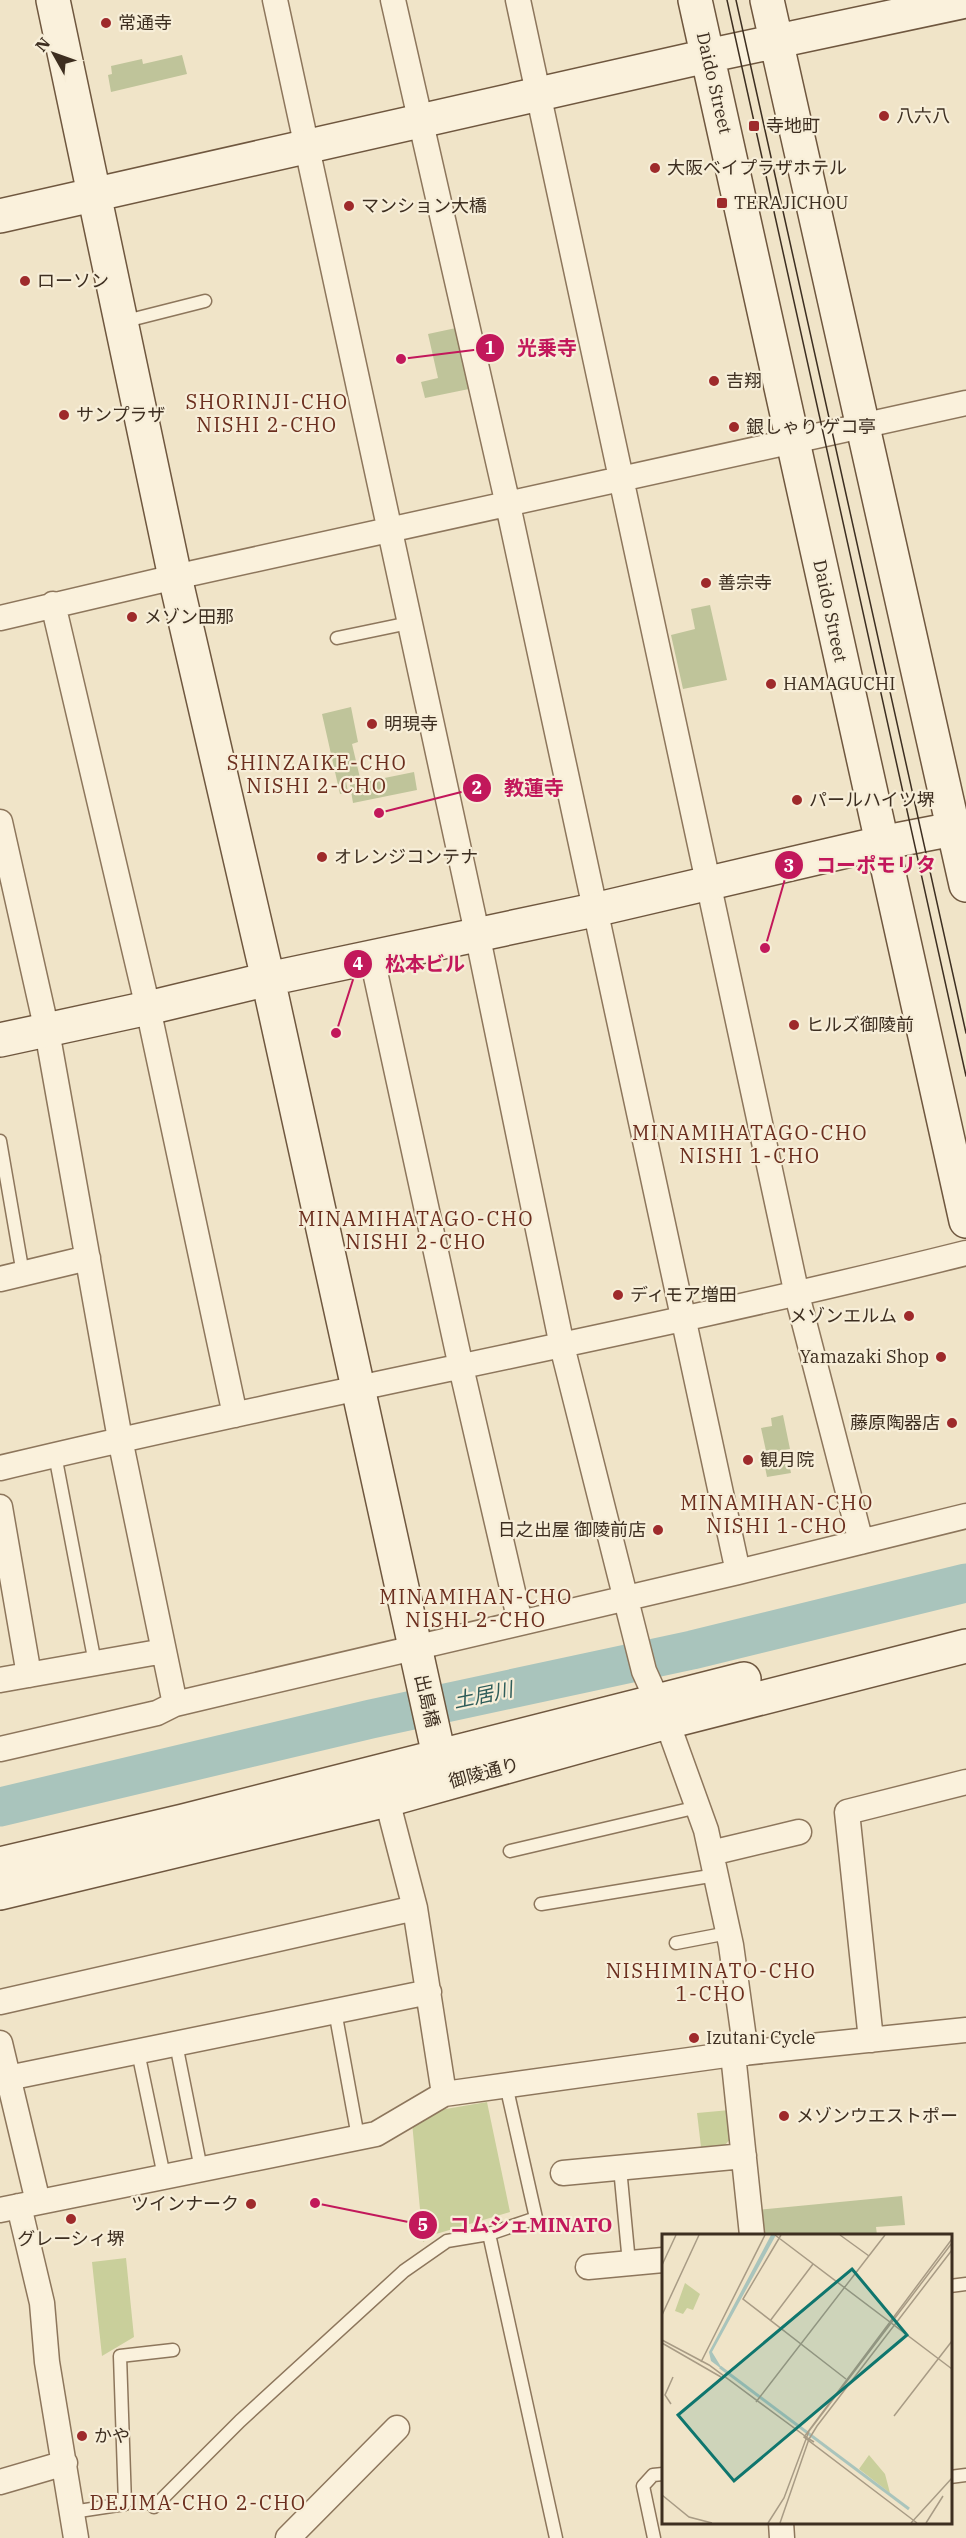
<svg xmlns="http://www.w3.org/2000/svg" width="966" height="2538" viewBox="0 0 966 2538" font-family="'IBM Plex Serif','Noto Sans JP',serif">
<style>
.green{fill:#c9cf9b}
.cemetery{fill:#bfc49a}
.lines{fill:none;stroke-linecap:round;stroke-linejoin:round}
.river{stroke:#a9c4bc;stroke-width:39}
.lane-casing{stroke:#8d765c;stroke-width:15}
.street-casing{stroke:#8d765c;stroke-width:27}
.secondary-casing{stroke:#6f573f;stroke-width:36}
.lane{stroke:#faf1dc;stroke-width:12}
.street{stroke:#faf1dc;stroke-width:24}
.secondary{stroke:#faf1dc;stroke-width:33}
.tram{stroke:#3d2e20;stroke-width:1.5}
.poi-dot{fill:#9e2a2b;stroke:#f7eed8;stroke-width:2}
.labels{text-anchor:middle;stroke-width:4.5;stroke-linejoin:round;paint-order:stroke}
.poi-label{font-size:18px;fill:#3d2e20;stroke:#f7eed8;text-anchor:start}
.street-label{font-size:18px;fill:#3d2e20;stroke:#f7eed8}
.neighbourhood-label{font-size:20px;letter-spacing:1.5px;fill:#6b2e1e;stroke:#f7eed8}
.water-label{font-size:20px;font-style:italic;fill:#2f5d5a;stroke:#f7eed8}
.inset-river{fill:none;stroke:#a9c4bc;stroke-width:3}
.inset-road{fill:none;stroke:#a89b85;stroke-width:1.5}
.view{fill:#0f766e;fill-opacity:0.15;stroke:#0f766e;stroke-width:3}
.inset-edge{fill:none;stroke:#3d2e20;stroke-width:3}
.leader{fill:none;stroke:#c2185b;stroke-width:2}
.callout-dot{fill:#c2185b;stroke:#f7eed8;stroke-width:2}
.mark-label{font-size:18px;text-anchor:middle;font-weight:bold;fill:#fff}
.callout-label{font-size:20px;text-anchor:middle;font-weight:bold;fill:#c2185b;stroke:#f7eed8;stroke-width:4.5;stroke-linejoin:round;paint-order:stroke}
</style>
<rect width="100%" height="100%" fill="#f0e4c8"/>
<path class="green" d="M487,2102L510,2212L436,2234L423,2242L412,2122L434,2111Z
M730,2110L732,2137L725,2145L701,2147L697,2113Z
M126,2258L134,2337L102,2356L92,2262Z"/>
<path class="cemetery" d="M182,55L187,74L111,92L108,75L112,74L111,66L142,59L143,64Z
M456,328L469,389L425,398L421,382L438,378L428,334Z
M710,605L727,680L683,689L671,635L695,629L691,609Z
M351,707L358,742L352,744L360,778L346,781L348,792L340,794L322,714Z
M414,772L417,790L353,803L350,785Z
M783,1415L790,1449L776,1452L778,1465L789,1463L791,1473L767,1477L762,1452L766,1451L761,1428L772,1426L771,1418Z
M902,2196L905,2225L876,2227L877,2235H761L758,2210Z"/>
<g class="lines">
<path class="river" d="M0,1807L371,1719L692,1650L966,1583"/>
<g class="lane-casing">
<path id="lane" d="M122,322L205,301
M337,638L409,623
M0,1141L23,1274
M55,1455L95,1663
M510,1851L698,1807
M541,1904L716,1875
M676,1943L728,1933
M335,2011L358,2137
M176,2044L201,2169
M138,2052L164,2176
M506,2085L536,2218L489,2234L556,2538
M620,2168L629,2263
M950,2286L966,2284
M950,2477L966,2475
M154,2507L240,2421L404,2271L447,2241L489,2234
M72,2512L125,2504L120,2356L173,2350
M654,2538L643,2486L653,2475L663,2474"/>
</g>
<g class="street-casing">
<path id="street" d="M275,0L477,933L562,1346L644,1671L667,1722L706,1830L731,1945L746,2053
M393,0L508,505L738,1572
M518,0L797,1295L861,1542
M53,604L148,1008L235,1415
M0,618L175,577L966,403
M0,822L47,1031L120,1439L175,1704
M372,958L461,1367L520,1622
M0,1279L88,1258
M0,1468C321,1391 646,1333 966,1253
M0,1507L29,1675
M0,1680L164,1651
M0,1749L157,1713L175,1704L738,1572L966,1516
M387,1800L415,1908L444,2094
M711,1853L799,1832
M0,2002L415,1908
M871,2040L847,1812L966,1782
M0,2043L38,2202
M733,2054L752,2235
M8,2078L429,1992
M563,2173L744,2156
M19,2206L42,2303L47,2362L76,2538
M0,2210L376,2134L444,2094L733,2054L966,2030
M588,2267L663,2260
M0,2482L65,2463
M781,2522L782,2538
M288,2538L397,2428"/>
</g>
<g class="secondary-casing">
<path id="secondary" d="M53,0L175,577L268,979L445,1783
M695,0L966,1221
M767,0L966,885
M0,216L707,56L966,1
M0,1040L148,1008L268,979L594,910L881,843L953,829
M0,1864L183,1821L744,1679
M0,1893L387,1800L667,1722L966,1646"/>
</g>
<use href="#lane" class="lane"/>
<use href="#street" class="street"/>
<use href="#secondary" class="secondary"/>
<path class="tram" d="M727,0L966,1076
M736,0L966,1033"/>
</g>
<g class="poi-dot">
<circle cx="106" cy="23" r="6"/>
<circle cx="884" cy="116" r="6"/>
<rect x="748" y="120" width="12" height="12" rx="3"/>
<circle cx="655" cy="168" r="6"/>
<rect x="716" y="197" width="12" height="12" rx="3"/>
<circle cx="349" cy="206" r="6"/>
<circle cx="25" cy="281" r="6"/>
<circle cx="714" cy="381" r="6"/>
<circle cx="64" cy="415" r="6"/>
<circle cx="734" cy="427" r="6"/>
<circle cx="706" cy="583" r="6"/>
<circle cx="132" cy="617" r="6"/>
<circle cx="771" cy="684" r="6"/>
<circle cx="372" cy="724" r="6"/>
<circle cx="797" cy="800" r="6"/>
<circle cx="322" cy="857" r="6"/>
<circle cx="794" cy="1025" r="6"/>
<circle cx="618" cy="1295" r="6"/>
<circle cx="909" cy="1316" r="6"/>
<circle cx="941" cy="1357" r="6"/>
<circle cx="952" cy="1423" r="6"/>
<circle cx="748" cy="1460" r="6"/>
<circle cx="658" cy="1530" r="6"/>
<circle cx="694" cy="2038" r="6"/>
<circle cx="784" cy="2116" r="6"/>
<circle cx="251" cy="2204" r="6"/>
<circle cx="71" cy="2219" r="6"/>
<circle cx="82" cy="2436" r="6"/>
</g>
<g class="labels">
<g class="poi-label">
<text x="118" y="29">常通寺</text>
<text x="896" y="122">八六八</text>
<text x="766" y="132">寺地町</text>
<text x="667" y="174">大阪ベイプラザホテル</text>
<text x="734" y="209">TERAJICHOU</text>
<text x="361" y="212">マンション大橋</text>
<text x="37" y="287">ローソン</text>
<text x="726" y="387">吉翔</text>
<text x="76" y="421">サンプラザ</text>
<text x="746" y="433">銀しゃり ゲコ亭</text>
<text x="718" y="589">善宗寺</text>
<text x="144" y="623">メゾン田那</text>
<text x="783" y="690">HAMAGUCHI</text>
<text x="384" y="730">明現寺</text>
<text x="809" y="806">パールハイツ堺</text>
<text x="334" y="863">オレンジコンテナ</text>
<text x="806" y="1031">ヒルズ御陵前</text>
<text x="630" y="1301">ディモア増田</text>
<text x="897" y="1322" text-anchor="end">メゾンエルム</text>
<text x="929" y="1363" text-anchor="end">Yamazaki Shop</text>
<text x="940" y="1429" text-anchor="end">藤原陶器店</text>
<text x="760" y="1466">観月院</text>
<text x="646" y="1536" text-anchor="end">日之出屋 御陵前店</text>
<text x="706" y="2044">Izutani Cycle</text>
<text x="796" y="2122">メゾンウエストポー</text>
<text x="239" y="2210" text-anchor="end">ツインナーク</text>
<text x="71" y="2245" text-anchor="middle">グレーシィ堺</text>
<text x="94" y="2442">かや</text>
</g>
<g class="street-label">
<text transform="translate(714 83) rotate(77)" y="6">Daido Street</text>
<text transform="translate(830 611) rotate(78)" y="6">Daido Street</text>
<text transform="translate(427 1701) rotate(77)" y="6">出島橋</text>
<text transform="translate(484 1773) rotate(-15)" y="6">御陵通り</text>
</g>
<g class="neighbourhood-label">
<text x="267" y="409">SHORINJI-CHO<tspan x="267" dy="23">NISHI 2-CHO</tspan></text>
<text x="317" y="770">SHINZAIKE-CHO<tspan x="317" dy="23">NISHI 2-CHO</tspan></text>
<text x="750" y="1140">MINAMIHATAGO-CHO<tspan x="750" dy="23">NISHI 1-CHO</tspan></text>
<text x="416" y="1226">MINAMIHATAGO-CHO<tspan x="416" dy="23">NISHI 2-CHO</tspan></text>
<text x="777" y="1510">MINAMIHAN-CHO<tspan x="777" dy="23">NISHI 1-CHO</tspan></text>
<text x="476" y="1604">MINAMIHAN-CHO<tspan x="476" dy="23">NISHI 2-CHO</tspan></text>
<text x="711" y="1978">NISHIMINATO-CHO<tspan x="711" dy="23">1-CHO</tspan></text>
<text x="198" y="2510">DEJIMA-CHO 2-CHO</text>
</g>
<g class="water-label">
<text transform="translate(483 1695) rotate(-12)" y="7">土居川</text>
</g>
</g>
<g transform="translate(662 2234)">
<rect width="290" height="290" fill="#f0e4c8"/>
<path d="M23,49L38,60L31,76L25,74L21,80L13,77ZM207,221L223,240L228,259L197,235Z" fill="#c9cf9b"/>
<path d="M109,1H114L50,118L61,136L49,127L47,118Z" fill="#a9c4bc"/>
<path class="inset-river" d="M58,133L247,275"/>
<path class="inset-road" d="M113,1L290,135M119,1L81,65L184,145M178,1L207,22M0,31L14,1M0,81L37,1M108,87L151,30M0,106L47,131L147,205L118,289M0,109L59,143M39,128L103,1M94,168L223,1M9,170L3,161L11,143M232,182L290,107M152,208L147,205L155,192L290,16M0,261L27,283L50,289M106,289L122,264L147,197L290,9M249,289L290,244M255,289L142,203L290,5M264,289L281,262"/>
<path class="view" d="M190,35L245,101L72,247L16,181Z"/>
<rect width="290" height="290" class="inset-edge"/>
</g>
<path class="leader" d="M401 359L490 348M379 813L477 788M765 948L789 865M336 1033L358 964M315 2203L423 2225"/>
<g class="callout-dot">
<circle cx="401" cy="359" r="6"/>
<circle cx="379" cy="813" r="6"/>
<circle cx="765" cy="948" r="6"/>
<circle cx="336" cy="1033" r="6"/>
<circle cx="315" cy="2203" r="6"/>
<circle cx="490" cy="348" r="15"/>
<circle cx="477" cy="788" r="15"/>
<circle cx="789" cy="865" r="15"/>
<circle cx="358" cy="964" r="15"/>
<circle cx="423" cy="2225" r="15"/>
</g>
<g class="mark-label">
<text x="490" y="354">1</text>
<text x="477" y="794">2</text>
<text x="789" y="872">3</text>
<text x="358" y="970">4</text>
<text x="423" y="2231">5</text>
</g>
<g class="callout-label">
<text x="547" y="355">光乗寺</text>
<text x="534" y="795">教蓮寺</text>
<text x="876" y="872">コーポモリタ</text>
<text x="425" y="971">松本ビル</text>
<text x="531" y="2232">コムシェMINATO</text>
</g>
<g transform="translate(54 54) rotate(310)" stroke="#f7eed8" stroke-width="4.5" paint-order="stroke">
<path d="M0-4.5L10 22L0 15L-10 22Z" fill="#3d2e20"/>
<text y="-9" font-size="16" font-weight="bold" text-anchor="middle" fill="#3d2e20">N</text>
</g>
</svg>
